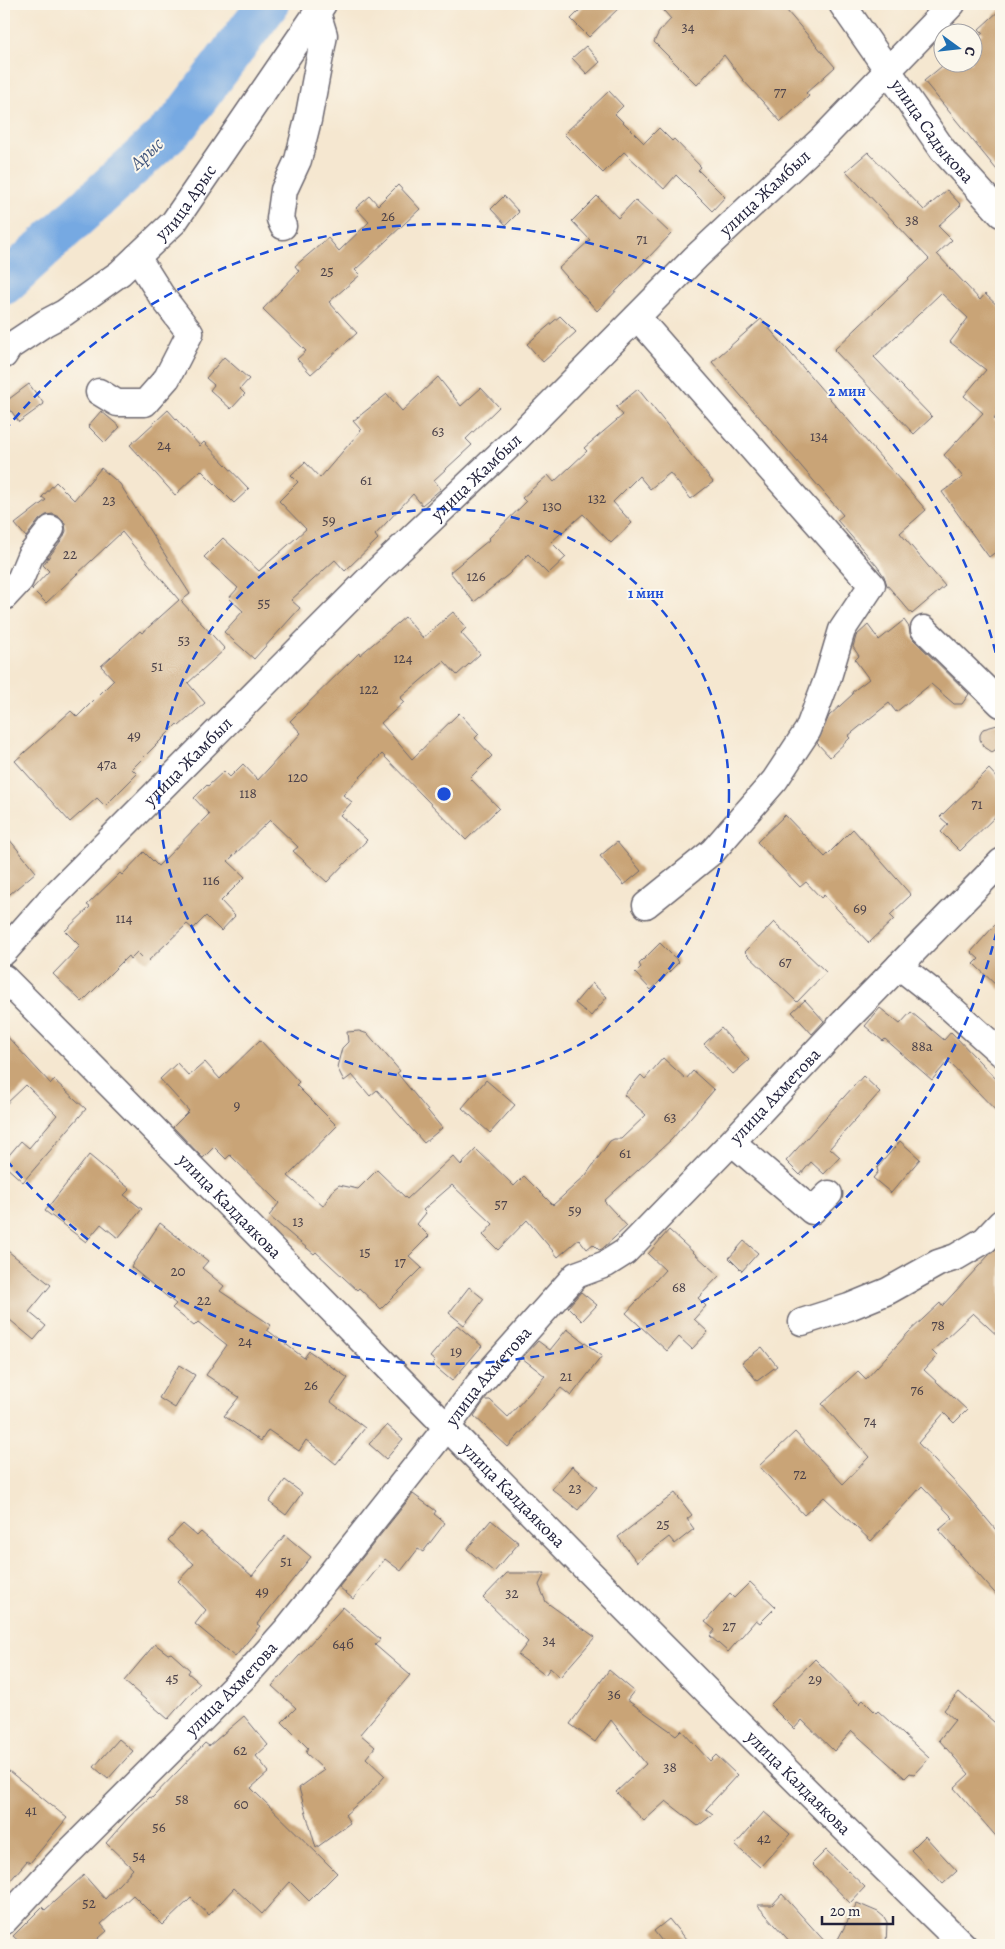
<svg xmlns="http://www.w3.org/2000/svg" width="1005" height="1949" viewBox="0 0 1005 1949" font-family="Alegreya,serif">
<style>
.lines{fill:none;stroke-linecap:round;stroke-linejoin:round}
.river{stroke:#76a9e2;stroke-width:42}
.building{fill:#c9a477}
.minor-casing{stroke:#6c676f;stroke-width:29}
.minor{stroke:#fff;stroke-width:26}
.ring{fill:none;stroke:#1d4ed8;stroke-width:2.5;stroke-dasharray:9 6}
.labels{text-anchor:middle;stroke-width:4;stroke-linejoin:round;paint-order:stroke}
.number-label{font-size:15px;fill:#4c424a}
.street-label{font-size:18px;fill:#22223b;stroke:#fbf7ec}
.water-label{font-size:19px;font-style:italic;fill:#44587e;stroke:#fbf7ec}
.centre{fill:#1d4ed8;stroke:#fbf7ec;stroke-width:2.5}
.ring-label{font-size:15px;text-anchor:middle;font-weight:bold;fill:#1d4ed8;stroke:#fbf7ec;stroke-width:4;stroke-linejoin:round;paint-order:stroke}
</style>
<rect width="100%" height="100%" fill="#fbf7ec"/>
<filter id="ink" filterUnits="userSpaceOnUse"><feTurbulence type="fractalNoise" baseFrequency=".02" numOctaves="2"/><feDisplacementMap in="SourceGraphic" scale="10" xChannelSelector="R" yChannelSelector="G"/><feConvolveMatrix kernelMatrix="1 2 1 2 8 2 1 2 1" color-interpolation-filters="sRGB"/></filter>
<filter id="wash" filterUnits="userSpaceOnUse"><feTurbulence type="fractalNoise" baseFrequency=".0096" numOctaves="4" result="noise"/><feDisplacementMap in="SourceGraphic" scale="20" xChannelSelector="R" yChannelSelector="G"/><feGaussianBlur stdDeviation="1.12" result="paint"/><feColorMatrix in="noise" values="0 0 0 0 0 0 0 0 0 0 0 0 0 0 0 0 0 1.4 0 .05"/><feComposite in="paint" operator="in"/></filter>
<g filter="url(#wash)">
<rect width="100%" height="100%" fill="#f5e7d0"/>
<g class="lines">
<path class="river" d="M4,284L178,124L268,4"/>
</g>
<g id="blocks">
<path class="building" d="M586,4H623L589,37L571,19Z
M658,4H781L835,67L806,93L809,96L781,122L743,80L724,55L697,85L654,42L659,32L671,19Z
M1001,9V175L924,81L947,62H972V42L983,33L979,29Z
M586,46L600,62L587,74L572,58Z
M609,91L623,106L615,114L644,143L659,128L672,141L674,139L701,167L698,170L725,197L712,211L676,175L664,189L624,152L603,173L564,134Z
M868,152L924,210L947,190L961,205L938,226L952,240L937,254L980,300L985,294L1001,309V410L994,419L1001,425V548L989,557L942,492L963,477L944,455L983,413L964,396L986,370L950,342L968,318L941,293L874,357L932,417L914,434L834,350L929,259L846,171Z
M398,185L420,209L355,270L360,275L329,302L357,333L311,374L297,359L306,351L263,309L299,271L295,266L328,238L339,251L369,222L356,208L370,196L378,205Z
M504,196L519,212L506,225L491,209Z
M597,196L618,218L635,200L671,234L597,311L559,268L590,240L572,221Z
M560,316L576,332L543,362L527,344Z
M761,319L926,510L900,533L945,586L912,614L887,585L884,576L877,566L837,520L843,515L712,362Z
M224,357L249,379L240,389L245,394L231,409L210,390L214,385L206,378Z
M438,377L461,406L481,388L499,407L466,439L472,445L434,480L441,489L422,505L413,494L375,535L378,539L345,571L335,560L291,600L300,608L254,659L224,632L243,611L229,598L238,588L204,557L223,538L259,571L306,529L279,501L298,482L291,475L305,462L320,478L361,430L353,421L387,394L402,411Z
M29,384L44,404L19,422L5,402Z
M638,389L713,482L691,499L670,473L650,489L639,476L613,502L632,523L611,543L583,514L551,542L566,557L548,574L528,554L509,574L474,602L450,572L489,540L488,539L526,502L522,498L548,475L554,482L587,451L584,448L623,415L616,407Z
M168,410L200,446L204,442L249,489L234,503L201,470L175,495L130,445Z
M101,411L120,427L105,443L88,426Z
M101,468L120,484L190,594L181,601L225,649L188,683L205,703L179,726L177,724L132,769L137,774L105,806L97,798L70,822L15,761L71,711L77,717L114,680L101,666L140,631L142,633L179,600L122,532L46,603L32,589L49,571L43,565L63,538L66,531L65,524L60,517L53,514L46,515L39,520L26,537L15,524L46,500L42,497L56,482L74,500Z
M453,612L466,628L461,633L480,654L457,675L444,661L400,698L404,702L381,723L412,759L459,713L479,734L475,738L492,756L470,778L499,808L466,840L382,754L343,795L352,802L340,815L367,840L327,882L293,851L298,847L270,820L228,861L245,877L221,901L235,916L221,931L206,916L193,929L187,924L147,962L137,952L130,959L128,956L82,1002L53,974L80,946L65,931L90,907L87,905L120,873L122,875L144,852L158,866L209,814L194,798L207,785L208,786L224,771L230,777L243,764L258,780L301,733L290,721L359,653L360,655L405,617L423,638Z
M904,620L909,627L910,634L914,640L969,694L962,704H954L931,684L896,712L889,703L848,736L850,738L830,757L817,743L829,716L853,694L852,692L869,679L855,660L859,656L853,647L856,636L868,625L879,640Z
M1001,724V746L992,752L983,746L980,739V735L983,729Z
M989,769L1001,782V811L960,851L941,832L948,824L940,817Z
M785,815L825,857L853,829L911,895L890,915L894,919L869,943L824,895L821,898L806,882L800,887L757,842Z
M4,833L36,872L4,899Z
M617,842L641,871L624,885L600,856Z
M1001,918V990L974,964L979,959L971,952Z
M774,922L826,972L797,1002L745,952Z
M660,943L679,962L651,990L635,973L641,967L639,964Z
M592,983L607,997L591,1016L575,1003Z
M805,1000L824,1021L812,1034L792,1012Z
M880,1008L900,1024L911,1012L944,1040L951,1032L1001,1084V1116L948,1061L932,1080L885,1039L883,1041L865,1026Z
M721,1028L749,1060L733,1074L704,1044Z
M359,1031L368,1034L400,1071L397,1073L442,1128L424,1143L377,1090L370,1096L352,1075L344,1081L337,1067L342,1048L348,1042L347,1032Z
M4,1033L51,1084L54,1080L86,1109L23,1182L4,1165V1161L21,1141L29,1148L57,1115L26,1085L4,1106Z
M260,1040L299,1082L296,1085L337,1126L288,1176L323,1206L334,1189L339,1185L358,1189L377,1170L407,1199L453,1156L461,1165L476,1149L514,1186L524,1176L553,1205L586,1175L610,1141L614,1139H621L646,1115L624,1095L641,1075L645,1079L663,1058L686,1079L693,1071L714,1090L672,1139L604,1201L627,1226L602,1249L599,1250L593,1244L587,1249L579,1239L558,1257L527,1220L498,1250L483,1235L493,1224L452,1185L423,1210L426,1213L417,1224L429,1236L409,1256L422,1268L381,1309L359,1288L357,1290L316,1252L314,1254L269,1216L279,1203L230,1155L226,1159L214,1147L203,1158L173,1127L189,1111L160,1079L177,1063L189,1076L205,1062L220,1079Z
M863,1076L880,1092L830,1148L840,1157L824,1174L811,1162L800,1175L786,1161Z
M486,1080L515,1105L490,1133L462,1108Z
M900,1141L920,1159L891,1193L873,1178L878,1172L877,1168Z
M89,1155L130,1189L124,1195L142,1209L118,1238L101,1224L86,1242L45,1211Z
M160,1223L208,1261L202,1268L224,1286L220,1291L271,1325L267,1330L304,1358L309,1351L348,1378L331,1402L365,1428L336,1464L306,1440L299,1451L268,1430L261,1441L224,1416L239,1397L206,1375L227,1345L198,1322L194,1326L172,1308L176,1304L131,1267Z
M669,1230L719,1276L698,1298L706,1306L694,1319L708,1332L692,1349L679,1337L667,1351L626,1313L665,1270L648,1254Z
M744,1241L758,1253L742,1271L729,1258Z
M1001,1245V1339L973,1313L932,1351L937,1356L924,1370L967,1410L954,1423L944,1413L918,1443L965,1493L1001,1536V1600L939,1530L953,1518L922,1486L871,1541L824,1497L804,1515L759,1466L795,1432L843,1484L869,1457L822,1404L858,1371L866,1379L908,1333L940,1303L942,1306L989,1255Z
M4,1248L51,1285L29,1312L46,1326L34,1340L4,1315Z
M469,1287L484,1299L464,1325L449,1313Z
M581,1292L597,1305L582,1321L568,1307Z
M457,1325L482,1346L452,1381L432,1364L435,1361L430,1357Z
M567,1329L602,1356L571,1396L561,1388L508,1447L474,1416L485,1400H490L508,1417L545,1376L522,1358L538,1341L550,1350Z
M762,1347L777,1366L757,1381L742,1362Z
M179,1365L195,1375L175,1408L159,1398Z
M387,1425L403,1439L386,1459L369,1444Z
M572,1466L597,1487L578,1510L552,1489Z
M285,1480L302,1493L286,1515L269,1502Z
M675,1493L692,1515L687,1519L694,1529L675,1544L669,1537L637,1562L618,1537Z
M413,1494L436,1511L434,1514L445,1523L423,1552L418,1549L401,1571L385,1559L353,1599L339,1587Z
M491,1520L519,1543L494,1572L467,1549Z
M183,1524L197,1536L201,1532L252,1576L285,1535L311,1557L257,1624L260,1626L235,1657L195,1624L206,1610L178,1581L194,1564L168,1540Z
M507,1573H545L539,1585L546,1602L595,1637L560,1677L550,1668L545,1675L518,1655L528,1642L483,1598Z
M750,1582L776,1607L760,1623L756,1620L728,1652L710,1636L715,1630L705,1622L730,1594L734,1598Z
M343,1607L380,1639L375,1645L410,1675L360,1734L375,1747L366,1758L385,1776L371,1792L345,1815L350,1823L316,1848L299,1788L324,1770L306,1753L308,1748L282,1722L296,1708L272,1686Z
M155,1644L168,1654L171,1653L190,1670L188,1673L200,1683L168,1719L124,1681Z
M815,1659L859,1704L863,1700L876,1713L878,1711L929,1758L914,1774L910,1773L905,1778L852,1731L834,1751L802,1720L794,1729L770,1705Z
M609,1670L634,1691L627,1700L676,1735L681,1730L710,1761L716,1755L737,1775L706,1809L713,1814L698,1826L666,1801L644,1821L616,1792L646,1764L611,1720L595,1742L570,1724Z
M959,1692L1001,1728V1842L954,1788L969,1774L939,1740L955,1720L944,1710Z
M244,1716L268,1745L256,1756L269,1772L251,1788L337,1873L309,1901L290,1882L262,1914L234,1888L209,1915L191,1898L163,1925L133,1895L101,1924L107,1931L91,1945H23L13,1936L42,1907L45,1910L84,1875L105,1899L133,1869L106,1843L128,1818L150,1797L152,1798L205,1743L209,1746Z
M119,1739L133,1751L108,1779L94,1767Z
M4,1767L67,1818L30,1863L27,1861L4,1888Z
M764,1812L790,1834L760,1867L735,1845Z
M925,1836L957,1871L943,1884L911,1850Z
M826,1850L865,1887L850,1903L812,1864Z
M782,1894L828,1945H793L757,1905H772Z
M857,1903L878,1912L884,1917L887,1922L886,1945H835Z
M669,1919L690,1945H665L654,1931Z"/>
</g>
</g>
<g filter="url(#ink)">
<use href="#blocks" fill-opacity="0" stroke="#6c676f" stroke-width="1"/>
<g class="lines">
<g class="minor-casing">
<g id="minor">
<path id="s1" d="M842,4L943,150L1001,214"/>
<path d="M283,226L280,219L284,190L298,160L308,120L324,35L317,12"/>
<path d="M637,317L872,585L842,630L828,677L808,730L775,780L713,851L646,905"/>
<path id="s2" d="M4,355L9,347L45,323L64,313L120,273L174,222L323,4"/>
<path d="M99,392L117,403H145L167,378L190,333L161,295L137,257"/>
<path d="M4,597L20,580L30,556L51,529"/>
<path d="M924,629L1001,704"/>
<path id="s3" d="M4,952L49,901L373,575L518,437L696,257L821,140L952,4"/>
<path d="M899,966L936,995L1001,1053"/>
<path id="s4" d="M4,978C325,1299 638,1628 963,1945"/>
<path d="M732,1142L812,1211L829,1194"/>
<path d="M802,1322L849,1307L888,1291L938,1263L956,1257L985,1240L1001,1223"/>
<path id="s5" d="M4,1921L62,1859L249,1672L287,1629L447,1427L478,1385L576,1275L606,1264L625,1252L726,1148L844,1022L1001,862"/>
</g>
</g>
<use href="#minor" class="minor"/>
</g>
</g>
<g class="ring">
<circle cx="444" cy="794" r="285"/>
<path d="M1000 917A570 570 0 0 1 4 1157M4 431A570 570 0 0 1 1000 671"/>
</g>
<g class="labels">
<g class="number-label">
<text x="688" y="32">34</text>
<text x="780" y="97">77</text>
<text x="388" y="221">26</text>
<text x="912" y="225">38</text>
<text x="642" y="244">71</text>
<text x="327" y="276">25</text>
<text x="438" y="436">63</text>
<text x="819" y="441">134</text>
<text x="164" y="450">24</text>
<text x="366" y="485">61</text>
<text x="597" y="503">132</text>
<text x="109" y="505">23</text>
<text x="552" y="511">130</text>
<text x="329" y="525">59</text>
<text x="70" y="559">22</text>
<text x="476" y="581">126</text>
<text x="264" y="608">55</text>
<text x="184" y="645">53</text>
<text x="403" y="663">124</text>
<text x="157" y="671">51</text>
<text x="369" y="694">122</text>
<text x="134" y="740">49</text>
<text x="107" y="769">47а</text>
<text x="298" y="782">120</text>
<text x="248" y="798">118</text>
<text x="977" y="809">71</text>
<text x="211" y="885">116</text>
<text x="860" y="913">69</text>
<text x="124" y="923">114</text>
<text x="785" y="967">67</text>
<text x="922" y="1051">88а</text>
<text x="237" y="1110">9</text>
<text x="670" y="1122">63</text>
<text x="625" y="1158">61</text>
<text x="501" y="1209">57</text>
<text x="575" y="1215">59</text>
<text x="298" y="1226">13</text>
<text x="365" y="1257">15</text>
<text x="400" y="1267">17</text>
<text x="178" y="1276">20</text>
<text x="679" y="1292">68</text>
<text x="204" y="1305">22</text>
<text x="938" y="1330">78</text>
<text x="245" y="1346">24</text>
<text x="456" y="1356">19</text>
<text x="566" y="1381">21</text>
<text x="311" y="1390">26</text>
<text x="917" y="1395">76</text>
<text x="870" y="1426">74</text>
<text x="800" y="1479">72</text>
<text x="575" y="1493">23</text>
<text x="663" y="1529">25</text>
<text x="286" y="1566">51</text>
<text x="262" y="1596">49</text>
<text x="512" y="1598">32</text>
<text x="729" y="1631">27</text>
<text x="549" y="1645">34</text>
<text x="343" y="1649">64б</text>
<text x="172" y="1683">45</text>
<text x="815" y="1684">29</text>
<text x="614" y="1699">36</text>
<text x="240" y="1755">62</text>
<text x="670" y="1772">38</text>
<text x="182" y="1804">58</text>
<text x="241" y="1809">60</text>
<text x="31" y="1815">41</text>
<text x="159" y="1832">56</text>
<text x="764" y="1843">42</text>
<text x="139" y="1861">54</text>
<text x="89" y="1908">52</text>
</g>
<g class="street-label">
<text dy="6" stroke="none"><textPath href="#s1" startOffset="156">улица Садыкова</textPath></text>
<text dy="6" stroke="none"><textPath href="#s3" startOffset="1075">улица Жамбыл</textPath></text>
<text dy="6" stroke="none"><textPath href="#s2" startOffset="240">улица Арыс</textPath></text>
<text dy="6" stroke="none"><textPath href="#s3" startOffset="670">улица Жамбыл</textPath></text>
<text dy="6" stroke="none"><textPath href="#s3" startOffset="265">улица Жамбыл</textPath></text>
<text dy="6" stroke="none"><textPath href="#s5" startOffset="1135">улица Ахметова</textPath></text>
<text dy="6" stroke="none"><textPath href="#s4" startOffset="321">улица Калдаякова</textPath></text>
<text dy="6" stroke="none"><textPath href="#s5" startOffset="730">улица Ахметова</textPath></text>
<text dy="6" stroke="none"><textPath href="#s4" startOffset="726">улица Калдаякова</textPath></text>
<text dy="6" stroke="none"><textPath href="#s5" startOffset="325">улица Ахметова</textPath></text>
<text dy="6" stroke="none"><textPath href="#s4" startOffset="1131">улица Калдаякова</textPath></text>
</g>
<g class="water-label">
<text transform="translate(146 153) rotate(-43)" y="7">Арыс</text>
</g>
</g>
<circle cx="444" cy="794" r="8" class="centre"/>
<g class="ring-label">
<text x="847" y="396">2 мин</text>
<text x="646" y="598">1 мин</text>
</g>
<rect width="1005" height="1949" fill="none" stroke="#fbf7ec" stroke-width="20"/>
<g transform="translate(958 48) rotate(105)"><circle r="24" fill="#fbf7ec" stroke="#a4a2a5"/>
<path d="M0-4L9 19L0 12L-9 19Z" fill="#1f6fb2"/>
<text y="-8" font-size="14" font-weight="bold" text-anchor="middle" fill="#22223b">С</text>
</g>
<path d="M822 1916v8h71v-8" fill="none" stroke="#22223b" stroke-width="2.5"/>
<text x="830" y="1916" font-size="15" fill="#22223b" stroke="#fbf7ec" stroke-width="4" paint-order="stroke">20 m</text>
</svg>
